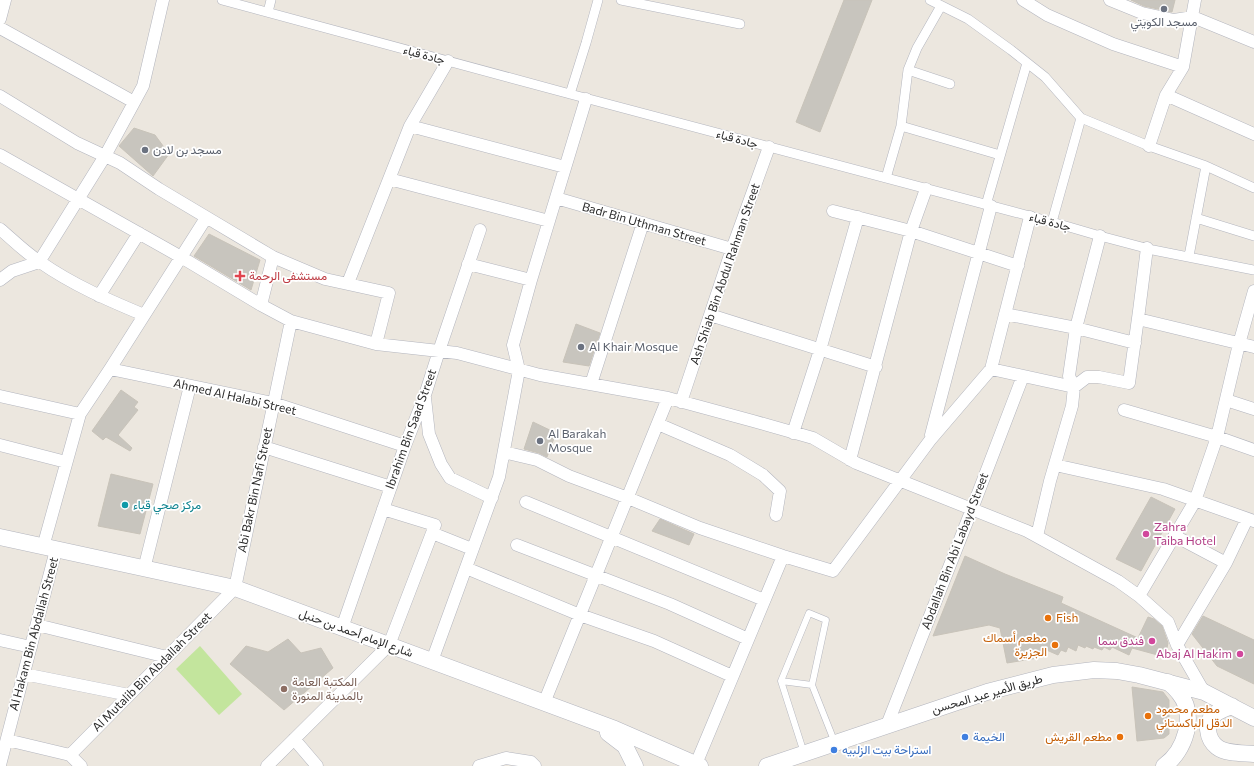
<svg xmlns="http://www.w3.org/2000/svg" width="1254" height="766" viewBox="0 0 1254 766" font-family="Commissioner,Vazirmatn,sans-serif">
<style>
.pitch{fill:#c3e59d}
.building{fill:#c8c5be;stroke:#c8c3b9}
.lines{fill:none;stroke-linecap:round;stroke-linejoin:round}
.service-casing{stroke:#b3b5be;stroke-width:7}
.pedestrian-casing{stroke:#b3b5be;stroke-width:10}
.minor-casing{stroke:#b3b5be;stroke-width:13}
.secondary-casing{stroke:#b3b5be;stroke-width:17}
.service{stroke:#fff;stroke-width:6}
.pedestrian{stroke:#fff;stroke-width:9}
.minor{stroke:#fff;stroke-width:12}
.secondary{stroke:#fff;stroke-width:16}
.worship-dot{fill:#6b7280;stroke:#fff;stroke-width:1.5}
.health-dot{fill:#e0444e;stroke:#fff;stroke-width:1.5}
.culture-dot{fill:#0f9aa8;stroke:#fff;stroke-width:1.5}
.hotel-dot{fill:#d1479c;stroke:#fff;stroke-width:1.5}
.food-dot{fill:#e8710a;stroke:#fff;stroke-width:1.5}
.education-dot{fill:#8d6e63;stroke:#fff;stroke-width:1.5}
.shop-dot{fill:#3f7fe0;stroke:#fff;stroke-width:1.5}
.labels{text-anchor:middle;stroke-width:3.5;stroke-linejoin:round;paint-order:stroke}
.worship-label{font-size:12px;fill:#5b616d;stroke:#fff;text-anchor:start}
.street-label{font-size:12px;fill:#2c2c2c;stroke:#fff}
.health-label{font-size:12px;fill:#be3a42;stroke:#fff;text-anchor:start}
.culture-label{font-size:12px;fill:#0d838f;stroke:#fff;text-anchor:start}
.hotel-label{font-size:12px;fill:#b23c85;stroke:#fff;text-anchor:end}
.food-label{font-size:12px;fill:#c56008;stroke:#fff;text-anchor:start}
.education-label{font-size:12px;fill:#785e54;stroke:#fff;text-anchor:start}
.shop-label{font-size:12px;fill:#366cbe;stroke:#fff;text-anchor:start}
</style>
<rect width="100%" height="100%" fill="#ece7df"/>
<path class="pitch" d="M200,646L242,694L219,715L176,669Z"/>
<path class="building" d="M844,0H872L820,132L796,122Z
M1131,0H1175L1172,12L1144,6Z
M134,128L155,135L169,154L153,176L119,146Z
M209,234L260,260L251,290L194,256Z
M576,324L600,333L589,366L563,362Z
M121,390L138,402L134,407L138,410L118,435L132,448L130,451L106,437L103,440L92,431Z
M533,422L556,433L547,457L539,453L524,449Z
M111,474L153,484L140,534L98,526Z
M1151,497L1175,509L1141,571L1116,559Z
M660,519L694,534L689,545L652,531Z
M965,556L1005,574L1063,597L1061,603L1138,638L1148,617L1154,619L1162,626L1168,643L1165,657L1132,648L1129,655L1112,647L1110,650L1104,647L1102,650L1094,647L1093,649L1086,646L1085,648L1078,645L1076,651L1068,647L1066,652L1061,650L1058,655L1042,648L1038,658L1007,663L1000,628L989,625L933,636Z
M1203,616L1254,640V684L1217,666L1192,634Z
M288,639L301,653L321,648L333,668L284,710L230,664L246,646L268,652Z
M1132,687L1163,692L1169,700V734L1164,738L1137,741Z"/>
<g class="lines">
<g class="service-casing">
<path id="service" d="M781,681L812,685
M804,753L781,681L809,613L826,620L812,685L835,743"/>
</g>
<g class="pedestrian-casing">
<path id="pedestrian" d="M222,0L570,94L1052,222L1100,236L1153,250L1254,270
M621,0L740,24
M930,0L968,19L1011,50L1045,77L1081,118L1149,146L1206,166L1254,188
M268,12L271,0
M908,70L950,84
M570,94L586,43L598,0
M901,126L1000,155
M886,178L901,126L908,70L917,48L941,6
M986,205L1027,63
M1196,218L1254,236
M1052,222L1081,118
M1189,256L1206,166"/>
</g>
<g class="minor-casing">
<path id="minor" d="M1023,0L1047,15L1113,44L1183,67
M1110,0L1142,13L1174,20L1193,17L1254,42
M0,19L5,0
M0,28L134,102
M1166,95L1254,134
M0,96L77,143L120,163L159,189L273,257L325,279L389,293L376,344
M410,126L565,167
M1149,146L1166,95L1183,67L1195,0
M0,155L181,257L261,305L291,321L376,344L457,353L540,375L668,398L753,421L813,438L856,463L1027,531L1118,581L1139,596L1168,622L1177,645L1204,692
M389,179L549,221
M556,198L732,249
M833,211L911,231L1018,266
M0,229C13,240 26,253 40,262C73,285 108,300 144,315
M468,264L531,280
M0,280L12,271L39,262L105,156L143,86L163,0
M348,283L410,126L448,61
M99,296L139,233
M261,305L273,257
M1005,314L1076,328L1135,343
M710,315L876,367
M1138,319L1254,347
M110,369L273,403L405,446
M991,369L1030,217
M591,384L643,223
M0,396L80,414
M425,398L429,434L441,464L450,478L492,498
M1226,400L1254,409
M681,402L732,249L769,147
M1124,410L1217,437L1254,450
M658,424L730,455L763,475L780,491L776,515
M793,433L820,350L858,217
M931,435L991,206
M0,445L66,462
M264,447L391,487
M504,452L537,460L569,476L628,498L700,528L783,556L833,571L931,439L991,369L1074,387L1087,377H1099L1129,383L1139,311L1147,248
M850,460L911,231L926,189
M1055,465L1163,489L1254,521
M526,502L764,600
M383,509L435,525L432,533L472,549
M1037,536L1050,481L1072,406L1074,387L1069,376L1076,328L1100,236
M1175,536L1226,563
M517,545L670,604L748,639
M43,547L80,414L110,369L206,218
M466,568L580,615L654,641L732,676
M144,569L190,386
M1139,596L1195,501L1217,437L1239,344L1254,291
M37,625L167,657
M342,628L405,446L425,395L439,351L480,230
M0,640L31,647
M1177,645L1226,563L1247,519
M432,661L499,477L519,370L513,345L531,280L586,99
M24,674L129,695
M544,703L668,398
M887,725L972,509L1023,376
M294,739L317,766
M7,740L70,755L81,766
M70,755L235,588L291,321
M696,764L783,556
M0,765L56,550
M267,766L389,645L432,533
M479,766L506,758L531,762L535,766"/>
</g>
<g class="secondary-casing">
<path id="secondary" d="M0,537L235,588L615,729L700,766
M1232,706C1227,708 1220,710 1215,714C1204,722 1207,739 1217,747C1226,754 1243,753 1254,754
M608,733L625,746L635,766
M767,766L987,692L1053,675L1094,670L1117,671L1139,675L1204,692L1254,718
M1164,766C1185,751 1197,715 1179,693C1176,689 1172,685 1168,682"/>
</g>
<use href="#service" class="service"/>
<use href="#pedestrian" class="pedestrian"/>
<use href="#minor" class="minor"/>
<use href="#secondary" class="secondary"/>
</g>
<g class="worship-dot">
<circle cx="1164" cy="9" r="4"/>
<circle cx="145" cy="150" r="4"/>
<circle cx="581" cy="347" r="4"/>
<circle cx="540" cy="441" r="4"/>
</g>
<path class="health-dot" d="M238 270h4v4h4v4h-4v4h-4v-4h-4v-4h4z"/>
<circle class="culture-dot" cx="125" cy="505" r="4"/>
<g class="hotel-dot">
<circle cx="1146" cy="534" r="4"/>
<circle cx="1152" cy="641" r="4"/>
<circle cx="1240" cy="654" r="4"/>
</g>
<g class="food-dot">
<circle cx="1048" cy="618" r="4"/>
<circle cx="1055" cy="645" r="4"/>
<circle cx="1148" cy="716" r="4"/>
<circle cx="1120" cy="737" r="4"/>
</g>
<circle class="education-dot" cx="284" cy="689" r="4"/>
<g class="shop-dot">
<circle cx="965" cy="737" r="4"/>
<circle cx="834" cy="750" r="4"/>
</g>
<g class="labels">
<g class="worship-label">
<text x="1164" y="26" text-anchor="middle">مسجد الكويتي</text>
<text x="153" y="154">مسجد بن لادن</text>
<text x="589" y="351">Al Khair Mosque</text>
<text x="548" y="438">Al Barakah<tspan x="548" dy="14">Mosque</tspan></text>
</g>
<g class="street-label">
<text transform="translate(424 55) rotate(15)" y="4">جادة قباء</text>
<text transform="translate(737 139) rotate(15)" y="4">جادة قباء</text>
<text transform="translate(1050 222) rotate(15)" y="4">جادة قباء</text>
<text transform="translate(644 224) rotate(16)" y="4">Badr Bin Uthman Street</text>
<text transform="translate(725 274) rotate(-71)" y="4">Ash Shiab Bin Abdul Rahman Street</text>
<text transform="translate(235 397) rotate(13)" y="4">Ahmed Al Halabi Street</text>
<text transform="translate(411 429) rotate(-70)" y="4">Ibrahim Bin Saad Street</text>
<text transform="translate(255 490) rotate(-78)" y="4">Abi Bakr Bin Nafi Street</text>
<text transform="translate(955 551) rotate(-69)" y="4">Abdallah Bin Abi Labayd Street</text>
<text transform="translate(356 633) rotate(20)" y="4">شارع الإمام أحمد بن حنبل</text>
<text transform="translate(34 634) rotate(-75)" y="4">Al Hakam Bin Abdallah Street</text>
<text transform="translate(152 672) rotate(-45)" y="4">Al Mutalib Bin Abdallah Street</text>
<text transform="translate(987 694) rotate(-16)" y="4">طريق الأمير عبد المحسن</text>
</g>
<g class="health-label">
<text x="249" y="280">مستشفى الرحمة</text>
</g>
<g class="culture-label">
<text x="133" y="509">مركز صحي قباء</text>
</g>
<g class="hotel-label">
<text x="1154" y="531" text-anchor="start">Zahra<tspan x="1154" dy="14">Taiba Hotel</tspan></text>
<text x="1144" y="645">فندق سما</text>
<text x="1232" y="658">Abaj Al Hakim</text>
</g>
<g class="food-label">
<text x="1056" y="622">Fish</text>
<text x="1047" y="642" text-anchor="end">مطعم أسماك<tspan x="1047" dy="14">الجزيرة</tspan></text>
<text x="1156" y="713">مطعم محمود<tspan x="1156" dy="14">الدقل الباكستاني</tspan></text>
<text x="1112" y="741" text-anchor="end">مطعم القريش</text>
</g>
<g class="education-label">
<text x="292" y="686">المكتبة العامة<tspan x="292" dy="14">بالمدينة المنورة</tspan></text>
</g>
<g class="shop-label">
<text x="973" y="741">الخيمة</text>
<text x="842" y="754">استراحة بيت الزلبيه</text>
</g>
</g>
</svg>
